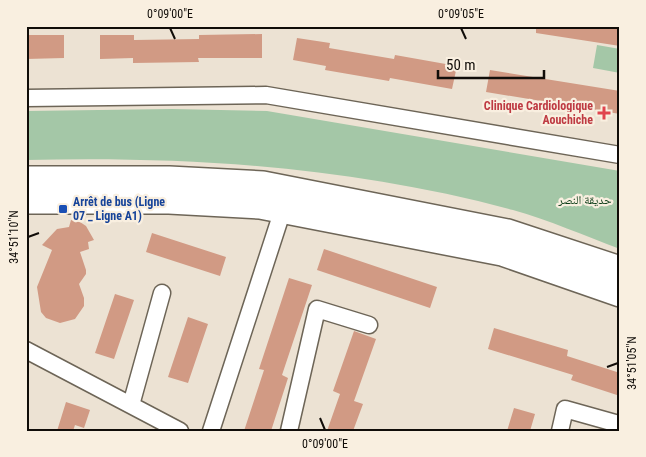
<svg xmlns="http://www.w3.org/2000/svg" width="646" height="457" viewBox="0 0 646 457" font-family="'Roboto Condensed','Noto Naskh Arabic',sans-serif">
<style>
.green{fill:#a4c7a7}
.building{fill:#d19a84}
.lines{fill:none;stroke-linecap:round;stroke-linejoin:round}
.minor-casing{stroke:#6d6557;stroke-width:19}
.primary-casing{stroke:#6d6557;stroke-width:28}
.minor{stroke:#fff;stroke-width:16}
.primary{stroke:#fff;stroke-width:25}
.ticks{fill:none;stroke:#110d09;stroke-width:2}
.health-dot{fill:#e0444e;stroke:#f9efe0;stroke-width:2}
.transit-dot{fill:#1a4fb4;stroke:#f9efe0;stroke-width:2}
.labels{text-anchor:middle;stroke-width:4.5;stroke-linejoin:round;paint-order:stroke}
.health-label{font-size:12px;font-weight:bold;fill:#be3a42;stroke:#f9efe0;text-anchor:end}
.park-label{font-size:12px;fill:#0b3c17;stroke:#f9efe0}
.transit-label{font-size:12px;font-weight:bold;fill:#164399;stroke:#f9efe0;text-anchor:start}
.neatline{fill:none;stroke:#110d09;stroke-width:2}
.ticks-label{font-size:12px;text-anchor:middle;fill:#110d09}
</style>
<rect width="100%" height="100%" fill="#ece2d3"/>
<path class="green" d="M597,45L620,49V73L593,68Z
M172,109L267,111L620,171V249C585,236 549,220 513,210C353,167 192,156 26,160V111Z"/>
<path class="building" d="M536,26H620V46L536,33Z
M262,34V58H198L199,62L133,63V58L100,59V35H134V40L199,39V35Z
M26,35H64V58L26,59Z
M297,38L330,43L329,48L394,59L395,55L457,66L452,89L390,78L389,81L325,70L326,66L293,60Z
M490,70L620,91V114L486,92Z
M71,220L80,222L86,226L94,240L88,242L89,249L80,252L86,270V274L79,284L84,298V306L75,319L60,323L46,318L41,312L37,287L52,250L42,245L57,229L69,227Z
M152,233L226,257L220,276L146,252Z
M324,249L437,287L430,308L317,270Z
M289,278L312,285L282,375L288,378L271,431H244L264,370L259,369Z
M115,294L134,300L114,359L95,353Z
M188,317L208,324L188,383L168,377Z
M494,328L568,350L567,356L620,373V396L571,380L573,375L488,349Z
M354,331L376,339L354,401L363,404L353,431H327L340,394L333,391Z
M66,402L90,410L84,428L75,425L73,431H57Z
M514,408L535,414L530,431H507Z"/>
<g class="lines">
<g class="minor-casing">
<path id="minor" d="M26,98L266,95L620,155
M26,350L180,431
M131,405L162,293
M211,431L285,203
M289,431L317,309L369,325
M560,431L565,409L615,423"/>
</g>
<g class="primary-casing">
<path id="primary" d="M26,179H169L263,184L508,232L620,269
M26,201H169L260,206L502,253L620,294"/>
</g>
<use href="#minor" class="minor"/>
<use href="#primary" class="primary"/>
</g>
<path class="ticks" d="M170,28L175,39M461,28L466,39M28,237L39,233M607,367L618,363M320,418L325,430"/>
<path class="health-dot" d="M601.5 105.5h5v5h5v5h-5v5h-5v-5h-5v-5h5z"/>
<rect class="transit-dot" x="58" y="204" width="10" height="10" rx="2.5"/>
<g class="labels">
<g class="health-label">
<text x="593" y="110">Clinique Cardiologique<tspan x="593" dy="14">Aouchiche</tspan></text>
</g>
<g class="park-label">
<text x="585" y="204">حديقة النصر</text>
</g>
<g class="transit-label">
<text x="73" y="206">Arrêt de bus (Ligne<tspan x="73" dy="14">07 _ Ligne A1)</tspan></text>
</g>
</g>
<rect width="646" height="457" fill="none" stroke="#f9efe0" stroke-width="55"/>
<path d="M438 70v8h106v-8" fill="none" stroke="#110d09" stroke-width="2.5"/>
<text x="446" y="70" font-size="15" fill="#110d09" stroke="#f9efe0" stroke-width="4" paint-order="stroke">50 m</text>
<rect x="28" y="28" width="590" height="402" class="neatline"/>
<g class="ticks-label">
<text x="170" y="18">0°09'00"E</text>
<text x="461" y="18">0°09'05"E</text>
<text transform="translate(14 237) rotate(-90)" y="4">34°51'10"N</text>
<text transform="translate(632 363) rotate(-90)" y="4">34°51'05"N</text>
<text x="325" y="448">0°09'00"E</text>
</g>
</svg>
